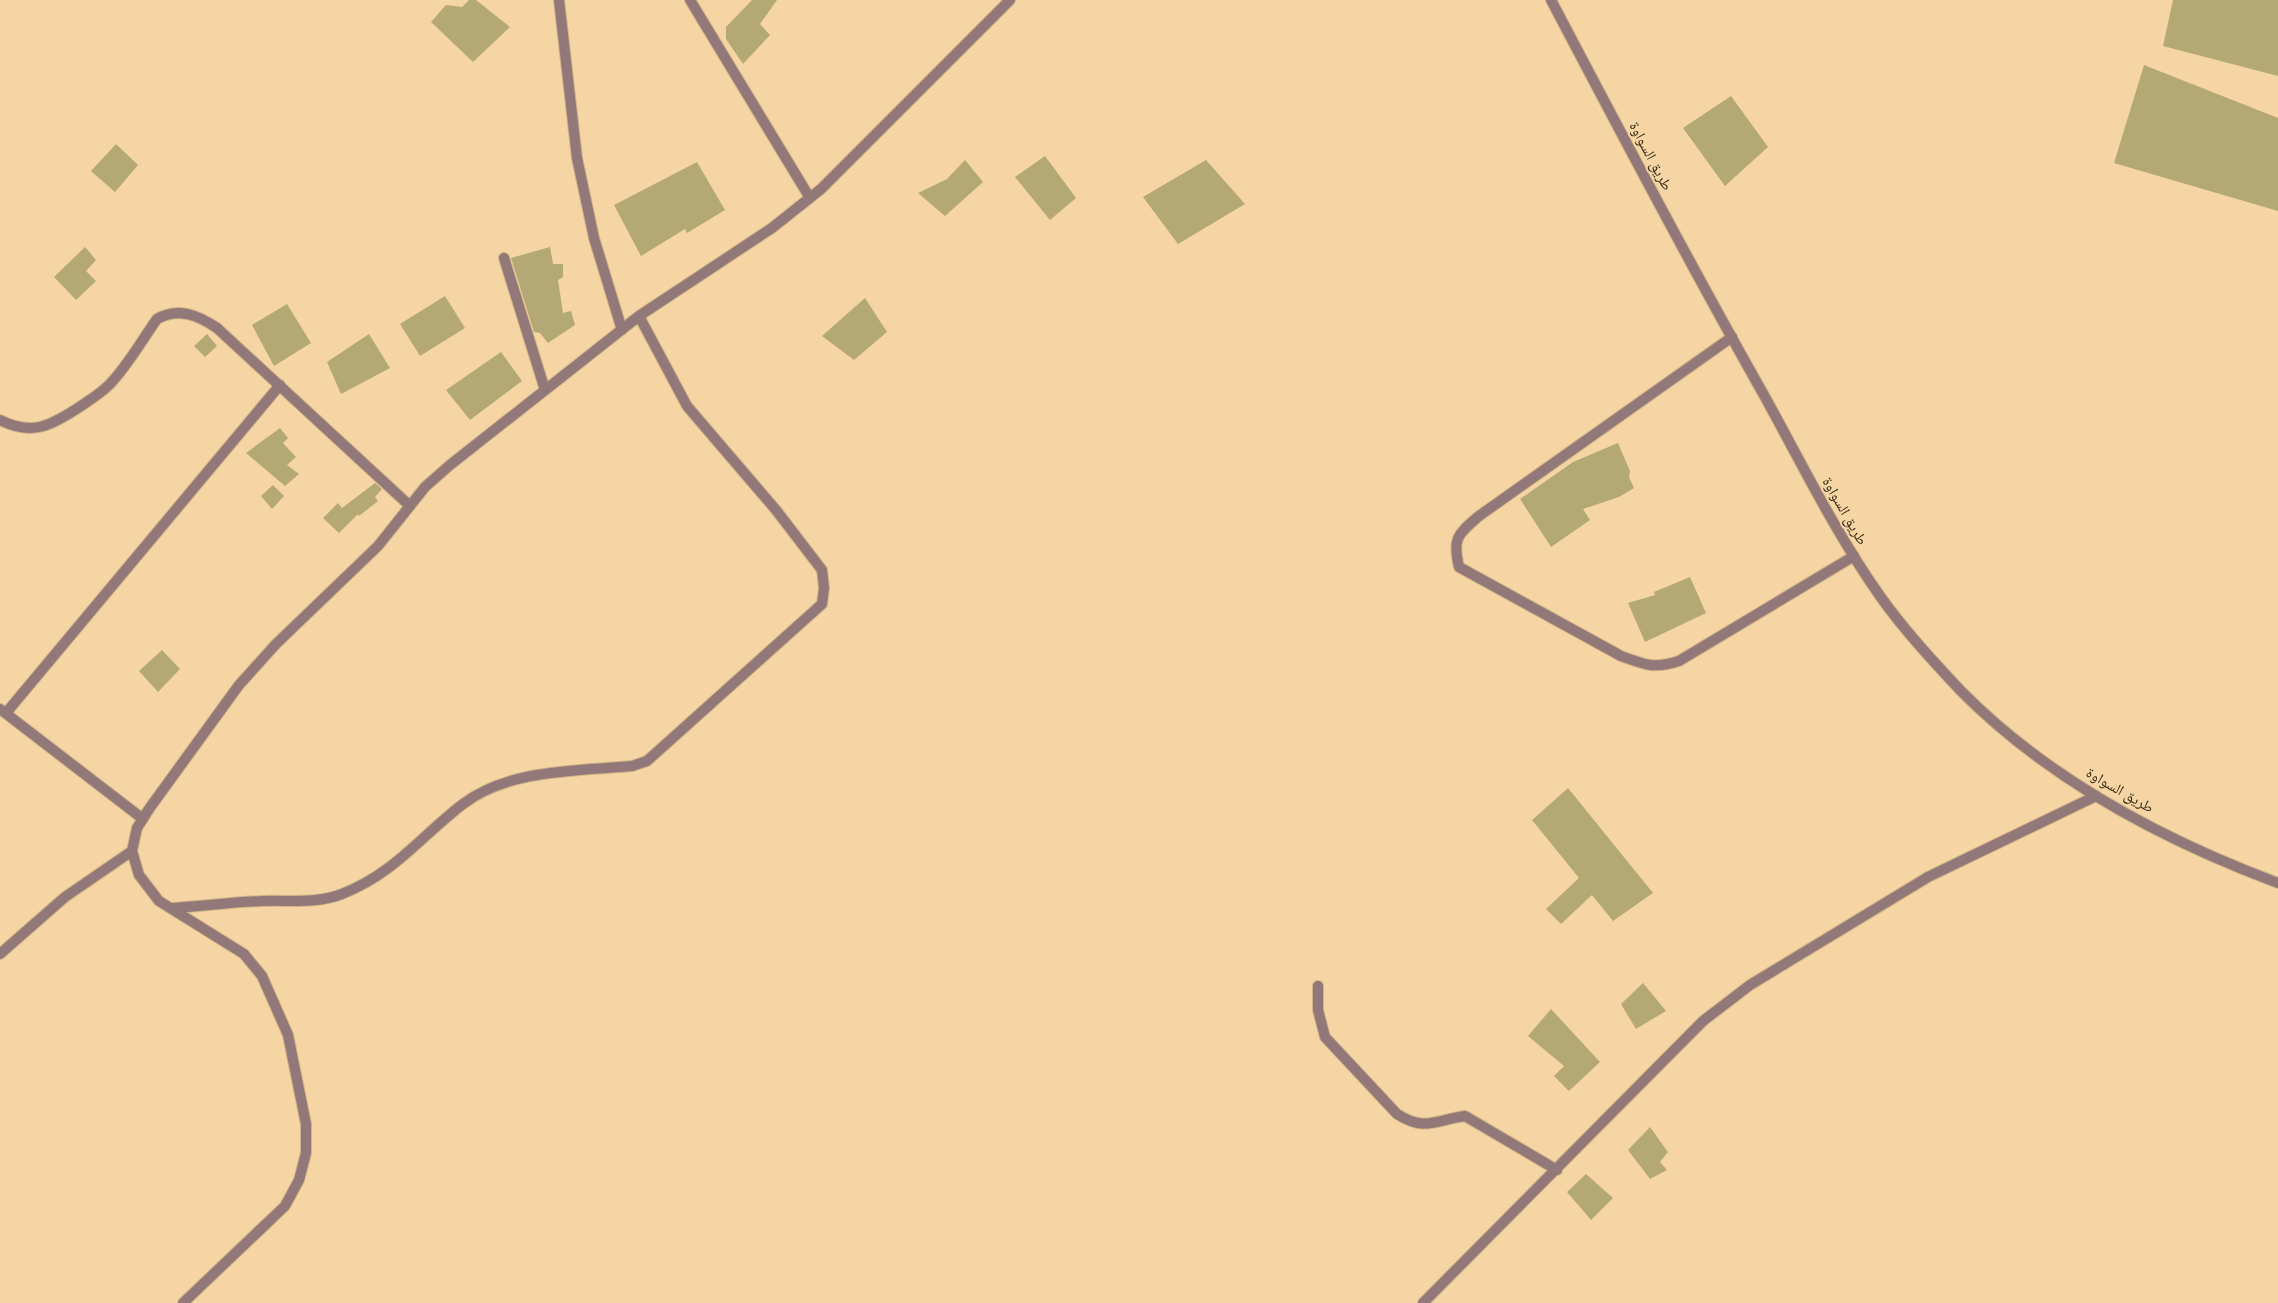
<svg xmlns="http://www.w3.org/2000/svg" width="2278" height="1303" viewBox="0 0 2278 1303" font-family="'Space Grotesk','Noto Naskh Arabic',sans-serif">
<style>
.building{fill:#b4a974}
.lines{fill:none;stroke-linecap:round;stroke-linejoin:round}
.minor-casing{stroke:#cfb388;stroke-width:12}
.tertiary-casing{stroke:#cfb388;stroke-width:12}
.minor{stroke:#927878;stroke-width:10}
.tertiary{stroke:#927878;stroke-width:10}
.labels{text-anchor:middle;stroke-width:4;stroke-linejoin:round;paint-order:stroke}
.street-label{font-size:15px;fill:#372b18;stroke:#f5d5a4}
</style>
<rect width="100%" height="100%" fill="#f5d5a4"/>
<path class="building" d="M469,0H476L510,27L473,62L431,22L446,5L462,7Z
M752,0H777L760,24L770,35L743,64L726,39V27Z
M2173,0H2278V76L2163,46Z
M2144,65L2278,118V211L2114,163Z
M1731,96L1768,147L1725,186L1683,128Z
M116,144L138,165L115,192L91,171Z
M1045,156L1076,198L1050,220L1015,177Z
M965,160L983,182L945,216L918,193L947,179Z
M1206,160L1245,204L1178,244L1143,197Z
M697,162L725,210L687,233L685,229L641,256L614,205Z
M85,247L96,260L86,271L96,281L76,300L54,277Z
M550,247L553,264H563V277L558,280L563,313L571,311L575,325L548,343L540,333L534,332L511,258Z
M445,296L465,328L420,356L400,324Z
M865,298L887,332L854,360L822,336Z
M287,304L311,343L274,366L252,325Z
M207,334L217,346L205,357L194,346Z
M369,334L390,368L341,394L327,362Z
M501,352L522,381L470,420L446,390Z
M280,428L288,438L283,443L296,457L287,465L299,474L285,486L246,453Z
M1618,443L1630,471L1629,477L1634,488L1619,497L1583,509L1590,520L1551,547L1520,499L1573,462Z
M375,483L382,489L375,497L378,501L359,516L358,514L339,533L323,518L338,503L342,508Z
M273,485L284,496L272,509L261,496Z
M1690,577L1706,613L1645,642L1628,603L1655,595L1654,592Z
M162,650L180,669L158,692L139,671Z
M1568,788L1653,893L1613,921L1592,895L1561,924L1546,909L1579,878L1532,820Z
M1643,983L1666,1011L1636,1029L1621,1004Z
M1551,1009L1600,1062L1569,1091L1554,1076L1564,1066L1528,1036Z
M1650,1127L1668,1152L1660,1162L1667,1170L1650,1179L1628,1150Z
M1586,1174L1613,1198L1591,1220L1567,1192Z"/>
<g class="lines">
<g class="minor-casing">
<path id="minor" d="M559,0L577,158L594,238L622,330
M690,0L810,198
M504,258L545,390
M1732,337L1479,516C1458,534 1452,538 1459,567L1621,656C1645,665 1654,669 1679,661L1854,556
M0,420C32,436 50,426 78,408C88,401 100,394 109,385C127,367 142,340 157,319C178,307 198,315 217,328L410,506
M0,709L143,819
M6,713L280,385
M173,908C203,906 233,902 263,901C290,900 316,904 342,894C395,873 420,837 463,804C509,769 577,771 632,766L647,761L822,604L824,588L822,570L776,510L687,406L639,316
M0,954L65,897L132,851
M1318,986V1010L1325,1037L1397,1114C1425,1132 1435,1120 1465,1116L1557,1170
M183,1303L285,1206L299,1180L306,1153V1124L288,1035L262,976L244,954L159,901L139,875L132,851L137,828L149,809L239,685L276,644L378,546L425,487L450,465L639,316L772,228L821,189L1010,0
M1423,1303L1703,1021L1750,985L1928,877L2096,796"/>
</g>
<g class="tertiary-casing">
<path id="tertiary" d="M1551,0C1621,133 1691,266 1765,397C1802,464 1836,534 1880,596C1904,630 1933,661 1961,691C2048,779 2163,840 2278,883"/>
</g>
<use href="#minor" class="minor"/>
<use href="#tertiary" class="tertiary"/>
</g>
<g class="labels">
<g class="street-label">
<text transform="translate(1651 156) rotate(62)" y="5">طريق السواوة</text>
<text transform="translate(1845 511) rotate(60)" y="5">طريق السواوة</text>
<text transform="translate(2120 790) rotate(30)" y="5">طريق السواوة</text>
</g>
</g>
</svg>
